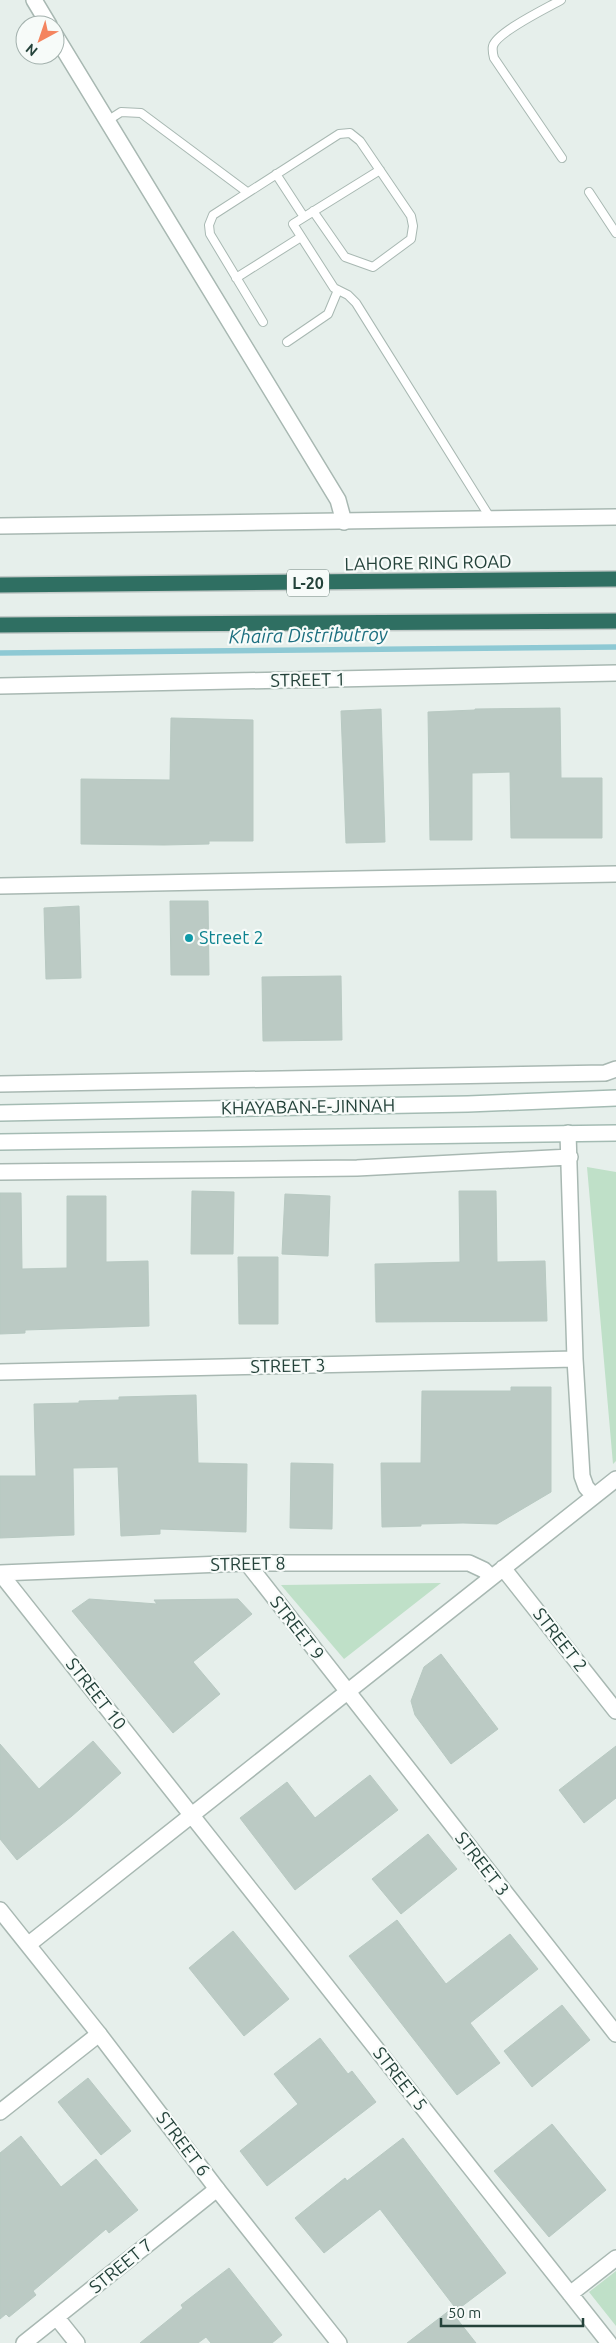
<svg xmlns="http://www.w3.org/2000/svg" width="616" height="2343" viewBox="0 0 616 2343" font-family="Ubuntu,sans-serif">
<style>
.green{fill:#bfe0c8}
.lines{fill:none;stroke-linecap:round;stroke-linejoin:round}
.stream{stroke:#8ec9d4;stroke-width:5.5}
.building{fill:#bbcac4;stroke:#b8c9c2}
.service-casing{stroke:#a8b8b2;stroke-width:10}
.minor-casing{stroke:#a8b8b2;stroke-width:18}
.tertiary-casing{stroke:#a8b8b2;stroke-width:18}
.secondary-casing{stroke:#a4bbb3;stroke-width:18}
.motorway-casing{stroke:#c2cac8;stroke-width:18}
.service{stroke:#fff;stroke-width:8}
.minor{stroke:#fff;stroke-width:15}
.tertiary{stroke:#fff;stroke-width:15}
.secondary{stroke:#fff;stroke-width:15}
.motorway{stroke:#2f6f62;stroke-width:15}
.culture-dot{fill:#0f9aa8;stroke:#f7fbf9;stroke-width:2}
.labels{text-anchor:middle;stroke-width:4.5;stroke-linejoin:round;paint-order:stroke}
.shield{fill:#f7fbf9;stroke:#637a73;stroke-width:1}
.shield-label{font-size:16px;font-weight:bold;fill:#24423a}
.street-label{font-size:18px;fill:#24423a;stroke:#f7fbf9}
.culture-label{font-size:18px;fill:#0d838f;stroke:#f7fbf9;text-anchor:start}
.water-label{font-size:19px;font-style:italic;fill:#1c6f80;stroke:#f7fbf9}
</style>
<rect width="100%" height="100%" fill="#e6efeb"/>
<path class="green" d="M587,1167L616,1172V1461L613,1464Z
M441,1583L344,1659L281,1585Z
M616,2271V2326L589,2292Z"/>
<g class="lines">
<path class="stream" d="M0,653L616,647"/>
</g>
<path class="building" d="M560,708L561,778H602V838H511L510,772L472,773V840H430L428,712L475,710V709Z
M381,709L385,842L346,843L341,711Z
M171,718L253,720V841H209V844L164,845L81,844V779L170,780Z
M170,901H208L209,975H171Z
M79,906L81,978L46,979L44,908Z
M341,976L342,1040L263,1041L262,977Z
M192,1191L234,1192L233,1254H191Z
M459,1191H496L497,1262L545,1261L547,1321L376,1322L375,1264L460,1262Z
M0,1193H21L22,1269L67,1268V1196H106V1262L148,1261L149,1326L25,1330V1333L0,1334Z
M285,1194L330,1196L328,1256L282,1254Z
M238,1257H278V1324H239Z
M511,1387H551V1492L497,1524L463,1523L421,1524V1526L382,1527L381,1463H421L422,1391H511Z
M196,1395L198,1463L247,1464L246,1532L160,1529V1534L121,1536L118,1467L73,1468L74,1535L0,1538V1476H36L34,1404L79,1403V1401L119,1400V1397Z
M291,1463L333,1464L332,1529L290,1528Z
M89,1599L157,1604L154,1600L238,1599L252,1614L193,1662L220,1694L173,1733L72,1611Z
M441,1654L498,1729L451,1764L415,1715L411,1701L424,1667Z
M93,1741L121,1773L72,1816L17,1860L0,1839V1744L39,1789Z
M616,1746V1798L584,1823L559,1790Z
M370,1775L398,1810L295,1890L240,1818L287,1782L315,1818Z
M428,1834L457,1869L401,1914L372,1879Z
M397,1920L446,1984L510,1934L538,1969L470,2023L500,2063L457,2095L349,1956Z
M233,1931L289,1999L244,2036L189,1968Z
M562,2005L590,2040L532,2087L504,2051Z
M320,2038L348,2074L352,2071L376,2102L267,2186L240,2151L298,2104L274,2074Z
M88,2078L131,2131L101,2155L58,2102Z
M552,2124L606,2190L549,2237L494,2171Z
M21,2136L61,2187L96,2159L138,2210L109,2233L106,2229L33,2291L36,2295L9,2317L6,2314L0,2319V2153Z
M403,2138L506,2273L457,2310L380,2209L324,2253L295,2218L345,2178L347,2181Z
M229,2268L282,2335L272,2343H211L206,2337L198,2343H140L183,2308L181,2305Z
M450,2310L476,2343H407Z"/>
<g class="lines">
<g class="service-casing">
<path id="service" d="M561,0C547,8 497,32 493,46C492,50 493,54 494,58L562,158
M107,121L121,112L141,113L247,192
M380,170L293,224L334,288L348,295L356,303L491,519
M276,174L304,217
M589,192L616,233
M236,278L301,237
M263,322L210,234L209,225L213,215L339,134L350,133L360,141L411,216L413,226L411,239L373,267L345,257L313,211
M287,342L328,314L338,290"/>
</g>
<g class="minor-casing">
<path id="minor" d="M34,0L49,25
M55,35L338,500L344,522
M0,686L616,673
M0,886L616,874
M0,1084L605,1073L616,1069
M568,1133L575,1359L582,1476L586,1487L594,1496
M0,1172L357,1168L570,1157
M0,1372L575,1359
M247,1563L616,2034
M503,1568L616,1711
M0,1573L609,2343
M0,1573L247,1563H469L484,1570L491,1577
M29,1944L616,1479
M0,2112L99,2034
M570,2294L616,2258
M57,2318L77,2343
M24,2343L217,2189"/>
</g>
<g class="tertiary-casing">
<path id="tertiary" d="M0,526L616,517
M0,1910L99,2034L217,2189L339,2343"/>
</g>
<g class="secondary-casing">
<path id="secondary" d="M0,1113L468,1104L616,1098
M0,1142L616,1133"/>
</g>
<g class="motorway-casing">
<path id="motorway" d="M0,585L616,579
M0,625L616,621"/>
</g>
<use href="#service" class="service"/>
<use href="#minor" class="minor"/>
<use href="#tertiary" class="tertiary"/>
<use href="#secondary" class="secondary"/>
<use href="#motorway" class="motorway"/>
</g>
<circle class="culture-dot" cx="189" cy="938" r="5"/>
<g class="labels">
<rect class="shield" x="287" y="569.5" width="42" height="27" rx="4"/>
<g class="shield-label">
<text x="308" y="589">L-20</text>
</g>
<g class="street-label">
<text transform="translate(428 563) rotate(-1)" y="6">LAHORE RING ROAD</text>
<text transform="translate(308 680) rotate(-1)" y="6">STREET 1</text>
<text transform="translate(308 1107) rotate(-1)" y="6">KHAYABAN-E-JINNAH</text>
<text transform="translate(288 1366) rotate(-1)" y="6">STREET 3</text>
<text transform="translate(248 1564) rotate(-1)" y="6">STREET 8</text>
<text transform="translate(297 1628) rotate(52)" y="6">STREET 9</text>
<text transform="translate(560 1640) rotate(52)" y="6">STREET 2</text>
<text transform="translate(96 1694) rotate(52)" y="6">STREET 10</text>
<text transform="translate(482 1864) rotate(52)" y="6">STREET 3</text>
<text transform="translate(400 2079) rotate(52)" y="6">STREET 5</text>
<text transform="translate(183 2144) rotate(53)" y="6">STREET 6</text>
<text transform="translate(121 2266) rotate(-39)" y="6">STREET 7</text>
</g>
<g class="culture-label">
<text x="199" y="944">Street 2</text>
</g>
<g class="water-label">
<text transform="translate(308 635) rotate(-1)" y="7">Khaira Distributroy</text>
</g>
</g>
<g transform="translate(40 40) rotate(220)"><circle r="24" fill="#f7fbf9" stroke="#a3b1ad"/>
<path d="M0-4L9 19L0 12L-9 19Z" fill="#f4845f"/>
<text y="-8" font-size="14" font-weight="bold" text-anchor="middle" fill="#24423a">N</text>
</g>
<path d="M441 2318v8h142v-8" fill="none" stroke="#24423a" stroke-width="2.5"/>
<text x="448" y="2318" font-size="15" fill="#24423a" stroke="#f7fbf9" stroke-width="4" paint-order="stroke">50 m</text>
</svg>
